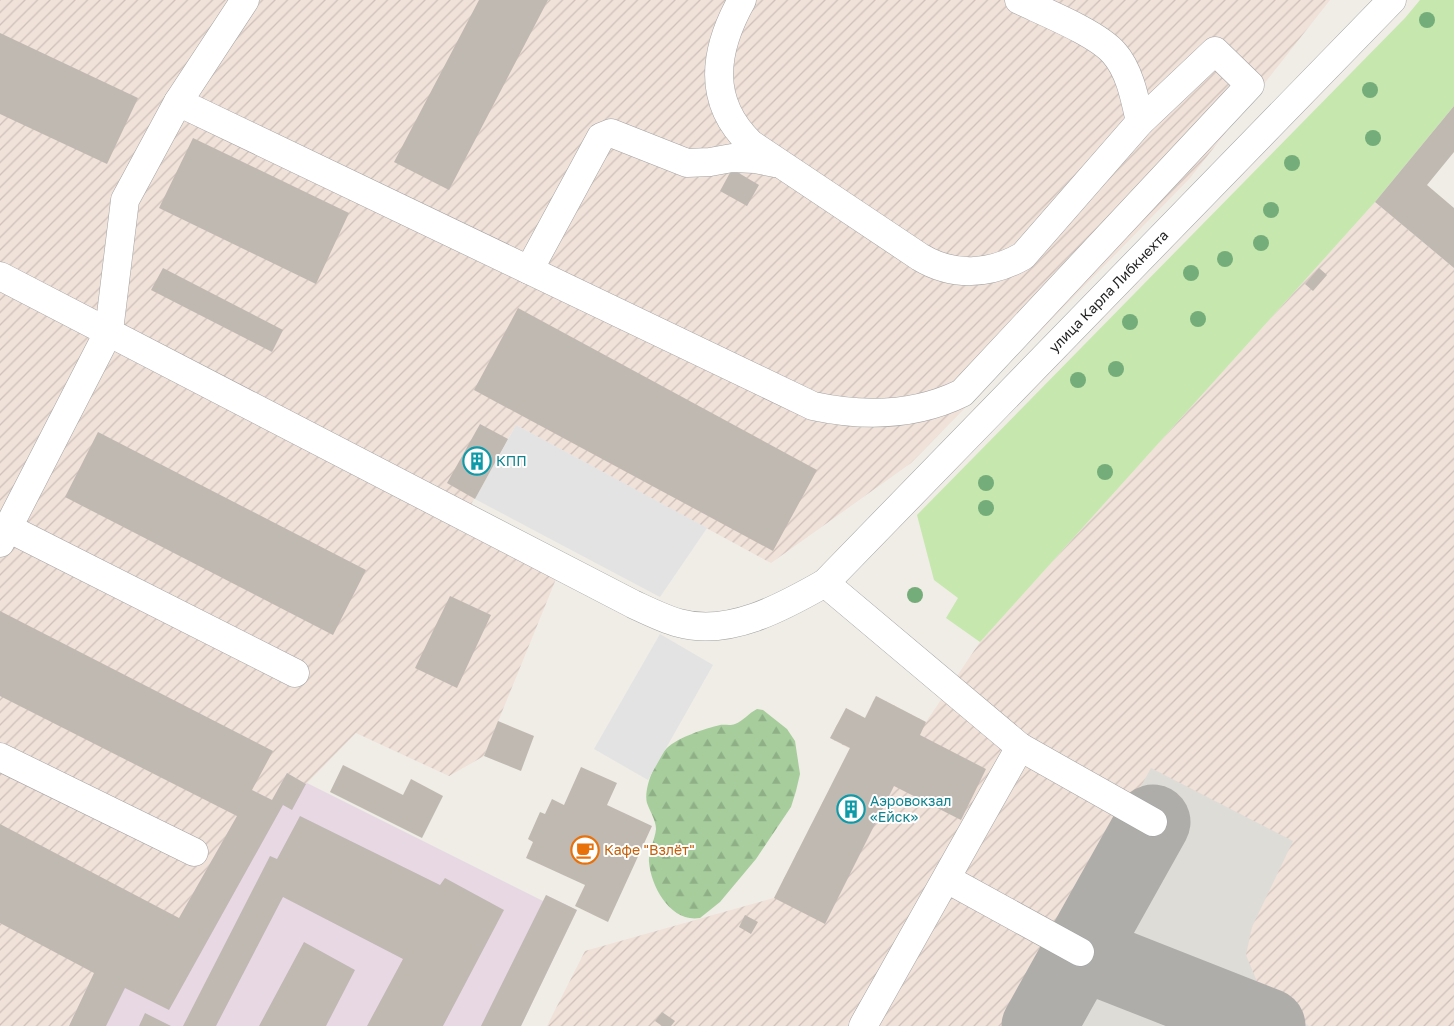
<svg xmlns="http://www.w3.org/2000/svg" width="1454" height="1026" viewBox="0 0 1454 1026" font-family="'Golos Text',sans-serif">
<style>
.industrial{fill:#e8d8e4}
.military{fill:url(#military-furrows)}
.airport{fill:#dedcd7}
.grass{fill:#c6e7ae}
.forest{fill:url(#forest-firs)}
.parking{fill:#e3e3e3}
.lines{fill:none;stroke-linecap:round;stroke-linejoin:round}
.taxiway{stroke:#aeadaa;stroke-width:75}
.building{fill:#c0b9b2}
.minor-casing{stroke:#a3a3a3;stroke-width:29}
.minor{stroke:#fff;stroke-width:28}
.tree{fill:#75ad7a}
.labels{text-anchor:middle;stroke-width:4;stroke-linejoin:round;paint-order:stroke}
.street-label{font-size:14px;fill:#1f1f1f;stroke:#fff}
.culture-label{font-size:14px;fill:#0d838f;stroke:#fff;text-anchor:start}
.food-label{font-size:14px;fill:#c56008;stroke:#fff;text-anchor:start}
</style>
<defs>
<pattern id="military-furrows" width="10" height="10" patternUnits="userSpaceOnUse" patternTransform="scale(1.25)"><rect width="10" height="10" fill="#f0e1d9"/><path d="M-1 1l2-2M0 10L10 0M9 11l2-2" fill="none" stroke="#cdc1ba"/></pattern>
<pattern id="forest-firs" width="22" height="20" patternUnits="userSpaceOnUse" patternTransform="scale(1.25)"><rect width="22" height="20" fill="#a7cd9c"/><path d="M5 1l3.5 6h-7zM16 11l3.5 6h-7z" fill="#8fb086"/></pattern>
</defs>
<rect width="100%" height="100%" fill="#efede6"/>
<path class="industrial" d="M287,773L543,901L546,895L577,910L521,1026H69L94,973L252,790Z"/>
<path class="military" d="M0,0H1330L1190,178L911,463L771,563L516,425L457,529L556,579L484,756L449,776L356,733L306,784L287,773L272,800L252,790L179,918L125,988L94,973L69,1026H0Z
M1375,202L1454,268V1026H547L585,951L774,898L850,749L830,738L846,708L865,718L876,696L926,722L980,642Z"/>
<path class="airport" d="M1151,768L1293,841L1252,927L1246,955L1260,989L1278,1006L1309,1026H1010Z"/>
<path class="grass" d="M1420,0H1454V106L1375,202L980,642L946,618L958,598L934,580L917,515L1405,18Z"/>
<path class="forest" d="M757,709L763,710L787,729L795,741L800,774L796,791L791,807L756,859L720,902L700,918C671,923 651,887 649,862C648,852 655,840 656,829C656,820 650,812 647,803C643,789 656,758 667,748C677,738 706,728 720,725C724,724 730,726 735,724C743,721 749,713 757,709Z"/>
<path class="parking" d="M516,425L707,528L660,597L475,499Z
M660,634L713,665L648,780L594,749Z"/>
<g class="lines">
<path class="taxiway" d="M1080,952L1268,1026
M1039,1026L1153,822"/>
</g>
<path class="building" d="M479,0H548L449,190L394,162Z
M0,33L138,98L107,164L0,114Z
M1454,106V152L1427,185L1454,208V268L1375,202Z
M193,138L349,213L316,284L159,208Z
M732,169L759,185L747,206L720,191Z
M163,268L283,330L272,352L151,290Z
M1319,268L1327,275L1313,291L1305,284Z
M518,308L817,470L773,551L474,390Z
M480,424L508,439L475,499L447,483Z
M98,432L366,570L333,635L65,497Z
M450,596L491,615L457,688L415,668Z
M0,611L273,751L252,790L272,800L287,773L306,784L292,810L283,805L169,1010L125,988L106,1026H69L94,973L0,923V824L179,918L237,816L0,696Z
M876,696L926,722L920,735L986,769L961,820L894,786L825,924L774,898L850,748L830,738L846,708L865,718Z
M498,721L534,736L521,771L484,756Z
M343,765L403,795L411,779L443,796L422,838L330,792Z
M581,767L617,783L607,805L652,826L608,922L575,906L585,885L526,858L533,842L528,839L540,812L545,814L552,799L564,805Z
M300,816L440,885L445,878L504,910L443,1026H367L403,959L283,897L216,1026H183L270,856L277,859Z
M546,895L577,910L521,1026H481Z
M745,915L758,922L751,934L739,927Z
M304,942L355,970L326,1026H259Z
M662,1012L675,1021L671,1026H662L655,1021Z
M145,1013L171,1026H139Z"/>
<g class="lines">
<g class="minor-casing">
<g id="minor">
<path d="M1019,0C1044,12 1097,33 1114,53C1130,71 1135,99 1140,122"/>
<path d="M178,102L813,406C864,417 915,416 962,393L1250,85L1215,51L1140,122L1023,256C990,275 953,277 920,257L751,144C706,101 714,50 742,0"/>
<path d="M529,270L601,137L611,133L687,163L710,162L732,158L755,159L775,163"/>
<path id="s1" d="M0,276L633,604C648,611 664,619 679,623C729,637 783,607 825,583L1392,0"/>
<path d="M8,528L295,673"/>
<path d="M0,543L109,331L125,200L178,102L245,0"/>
<path d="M825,583L1020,747L1153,822"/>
<path d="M0,757L194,852"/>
<path d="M947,879L1080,952"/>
<path d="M863,1026L1020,747"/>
</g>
</g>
<use href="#minor" class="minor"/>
</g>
<g class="tree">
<circle cx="1427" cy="20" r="8"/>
<circle cx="1370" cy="90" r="8"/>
<circle cx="1373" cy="138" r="8"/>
<circle cx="1292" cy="163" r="8"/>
<circle cx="1271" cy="210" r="8"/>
<circle cx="1261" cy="243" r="8"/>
<circle cx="1225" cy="259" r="8"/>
<circle cx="1191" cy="273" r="8"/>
<circle cx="1198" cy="319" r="8"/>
<circle cx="1130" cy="322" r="8"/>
<circle cx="1116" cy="369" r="8"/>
<circle cx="1078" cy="380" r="8"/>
<circle cx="1105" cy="472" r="8"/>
<circle cx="986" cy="483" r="8"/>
<circle cx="986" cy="508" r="8"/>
<circle cx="915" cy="595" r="8"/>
</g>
<defs>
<g id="building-ring" transform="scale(1.4375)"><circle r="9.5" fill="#fff" stroke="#0f9aa8" stroke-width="1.5"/><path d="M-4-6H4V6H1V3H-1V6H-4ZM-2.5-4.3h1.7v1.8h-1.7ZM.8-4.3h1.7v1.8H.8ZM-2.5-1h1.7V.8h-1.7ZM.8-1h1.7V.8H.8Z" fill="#0f9aa8"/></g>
<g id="cafe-ring" transform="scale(1.4375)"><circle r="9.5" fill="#fff" stroke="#e8710a" stroke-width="1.5"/><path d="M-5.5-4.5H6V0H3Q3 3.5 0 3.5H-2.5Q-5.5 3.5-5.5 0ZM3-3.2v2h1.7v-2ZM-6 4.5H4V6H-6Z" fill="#e8710a"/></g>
</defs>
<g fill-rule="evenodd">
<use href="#building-ring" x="477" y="461"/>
<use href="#building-ring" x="851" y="809"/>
<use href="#cafe-ring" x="585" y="850"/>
</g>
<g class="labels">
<g class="street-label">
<text dy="5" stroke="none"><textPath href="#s1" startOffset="1325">улица Карла Либкнехта</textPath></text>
</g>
<g class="culture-label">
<text x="496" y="466">КПП</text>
<text x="870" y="806">Аэровокзал<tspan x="870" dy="16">«Ейск»</tspan></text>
</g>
<g class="food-label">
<text x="604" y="855">Кафе "Взлёт"</text>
</g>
</g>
</svg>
